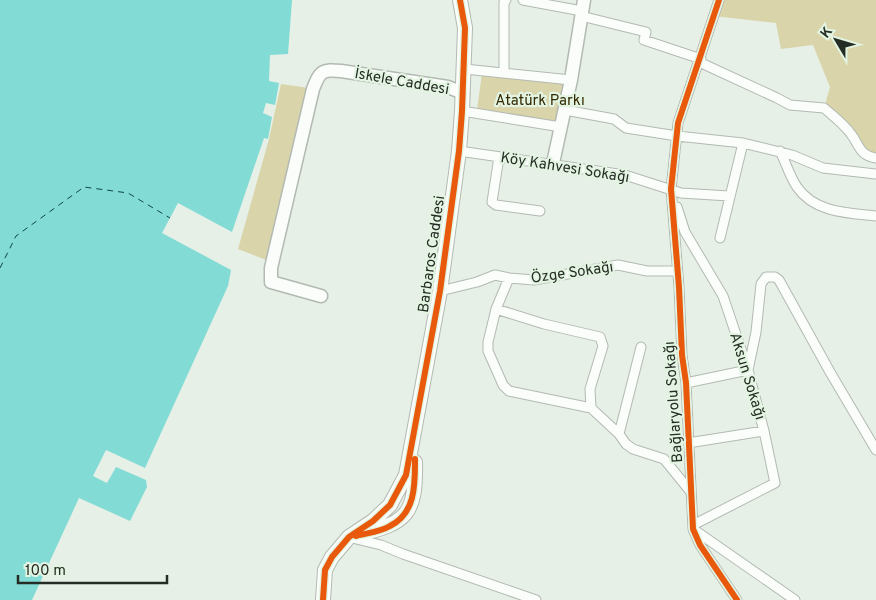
<svg xmlns="http://www.w3.org/2000/svg" width="876" height="600" viewBox="0 0 876 600" font-family="Overpass,sans-serif">
<style>
.green{fill:#dad4ab}
.water{fill:#82dbd5}
.lines{fill:none;stroke-linecap:round;stroke-linejoin:round}
.ferry{stroke:#0e4745;stroke-width:1;stroke-dasharray:6 5;stroke-linecap:butt}
.street-casing{stroke:#b2bab2;stroke-width:11}
.secondary-casing{stroke:#b2bab2;stroke-width:15}
.primary-casing{stroke:#b2bab2;stroke-width:16}
.street{stroke:#fbfdfb;stroke-width:9}
.secondary{stroke:#fbfdfb;stroke-width:12}
.primary{stroke:#fbfdfb;stroke-width:14}
.cycleway-casing{stroke:#e3f4e2;stroke-width:9}
.cycleway{stroke:#e8590c;stroke-width:6}
.labels{text-anchor:middle;stroke-width:4.5;stroke-linejoin:round;paint-order:stroke}
.street-label{font-size:15px;fill:#252c25;stroke:#e3f4e2}
.park-label{font-size:15px;fill:#332902;stroke:#e3f4e2}
</style>
<rect width="100%" height="100%" fill="#e6f0e6"/>
<path class="green" d="M718,0H876V156L869,153L824,108L830,87L813,45L781,49L776,23L714,16Z
M482,73L565,84L557,121L477,110Z
M281,84L309,88L269,261L238,249L269,139Z"/>
<path class="water" d="M0,0H292L288,54L270,55L269,81L279,83L275,105L266,103L263,113L272,117L268,139L264,138L232,232L178,203L162,233L231,270L228,286L145,468L106,450L93,476L107,483L116,467L146,480L147,487L130,521L79,498L32,600H0Z"/>
<g class="lines">
<path class="ferry" d="M0,268L16,236L84,187L128,193L170,218"/>
<g class="street-casing">
<path id="street" d="M523,0L582,11
M719,0L678,123L671,189L679,287L682,355L686,383L693,529L700,545L737,600
M581,16L646,32L644,40L701,59
M699,62L777,98L790,105L824,108C833,116 844,124 851,134C860,146 859,155 876,158
M465,69L571,80
M504,72V2L506,0
M565,110L614,119L626,128L677,136L743,143L792,155L823,168L876,174
M462,111L561,127
M459,151L625,175L681,193L729,196
M780,151C786,163 790,177 797,187C815,213 848,213 876,216
M499,157L492,202L496,205L540,211
M677,207L685,232L723,296L748,370L764,431L775,483L693,525
M720,238L743,143
M509,278L496,309L488,342V351L503,385L509,391L591,408L619,434L626,444L633,449L664,459L690,491
M440,291L477,282L495,275L509,278L534,280L618,265L647,271H677
M496,309L544,324L600,337L603,346L590,389L591,408
M748,370L756,332L761,284L766,277H775L779,280L830,372L876,450
M686,383L748,370
M619,434L641,347
M688,443L764,431
M693,529L795,600
M352,538L381,545L403,554L536,600"/>
</g>
<g class="secondary-casing">
<path id="secondary" d="M553,163L571,80L584,0
M321,296L271,282V268L313,89C320,71 322,69 341,71L448,87L463,93"/>
</g>
<g class="primary-casing">
<path id="primary" d="M357,535C407,523 416,515 415,462
M323,600L325,570L332,557L349,537L373,521L390,505L406,475L440,291L459,151L462,111L465,28L460,0"/>
</g>
<use href="#street" class="street"/>
<use href="#secondary" class="secondary"/>
<use href="#primary" class="primary"/>
<g class="cycleway-casing">
<path id="cycleway" d="M719,0L678,123L671,189L679,287L682,355L686,383L693,529L700,545L737,600
M356,536C367,533 380,532 390,526C416,513 415,484 415,459
M323,600L325,570L332,557L349,537L373,521L390,505L406,475L440,291L459,151L462,111L465,28L460,0"/>
</g>
<use href="#cycleway" class="cycleway"/>
</g>
<g class="labels">
<g class="street-label">
<text transform="translate(402 81) rotate(10)" y="5">İskele Caddesi</text>
<text transform="translate(565 167) rotate(9)" y="5">Köy Kahvesi Sokağı</text>
<text transform="translate(431 254) rotate(-82)" y="5">Barbaros Caddesi</text>
<text transform="translate(572 272) rotate(-8)" y="5">Özge Sokağı</text>
<text transform="translate(748 376) rotate(73)" y="5">Aksun Sokağı</text>
<text transform="translate(673 402) rotate(-94)" y="5">Bağlaryolu Sokağı</text>
</g>
<g class="park-label">
<text x="540" y="105">Atatürk Parkı</text>
</g>
</g>
<g transform="translate(836 40) rotate(308)" stroke="#e3f4e2" stroke-width="4" paint-order="stroke">
<path d="M0-4L9 19L0 12L-9 19Z" fill="#252c25"/>
<text y="-8" font-size="14" font-weight="bold" text-anchor="middle" fill="#252c25">K</text>
</g>
<path d="M18 575v8h149v-8" fill="none" stroke="#252c25" stroke-width="2.5"/>
<text x="25" y="575" font-size="15" fill="#252c25" stroke="#e3f4e2" stroke-width="4" paint-order="stroke">100 m</text>
</svg>
